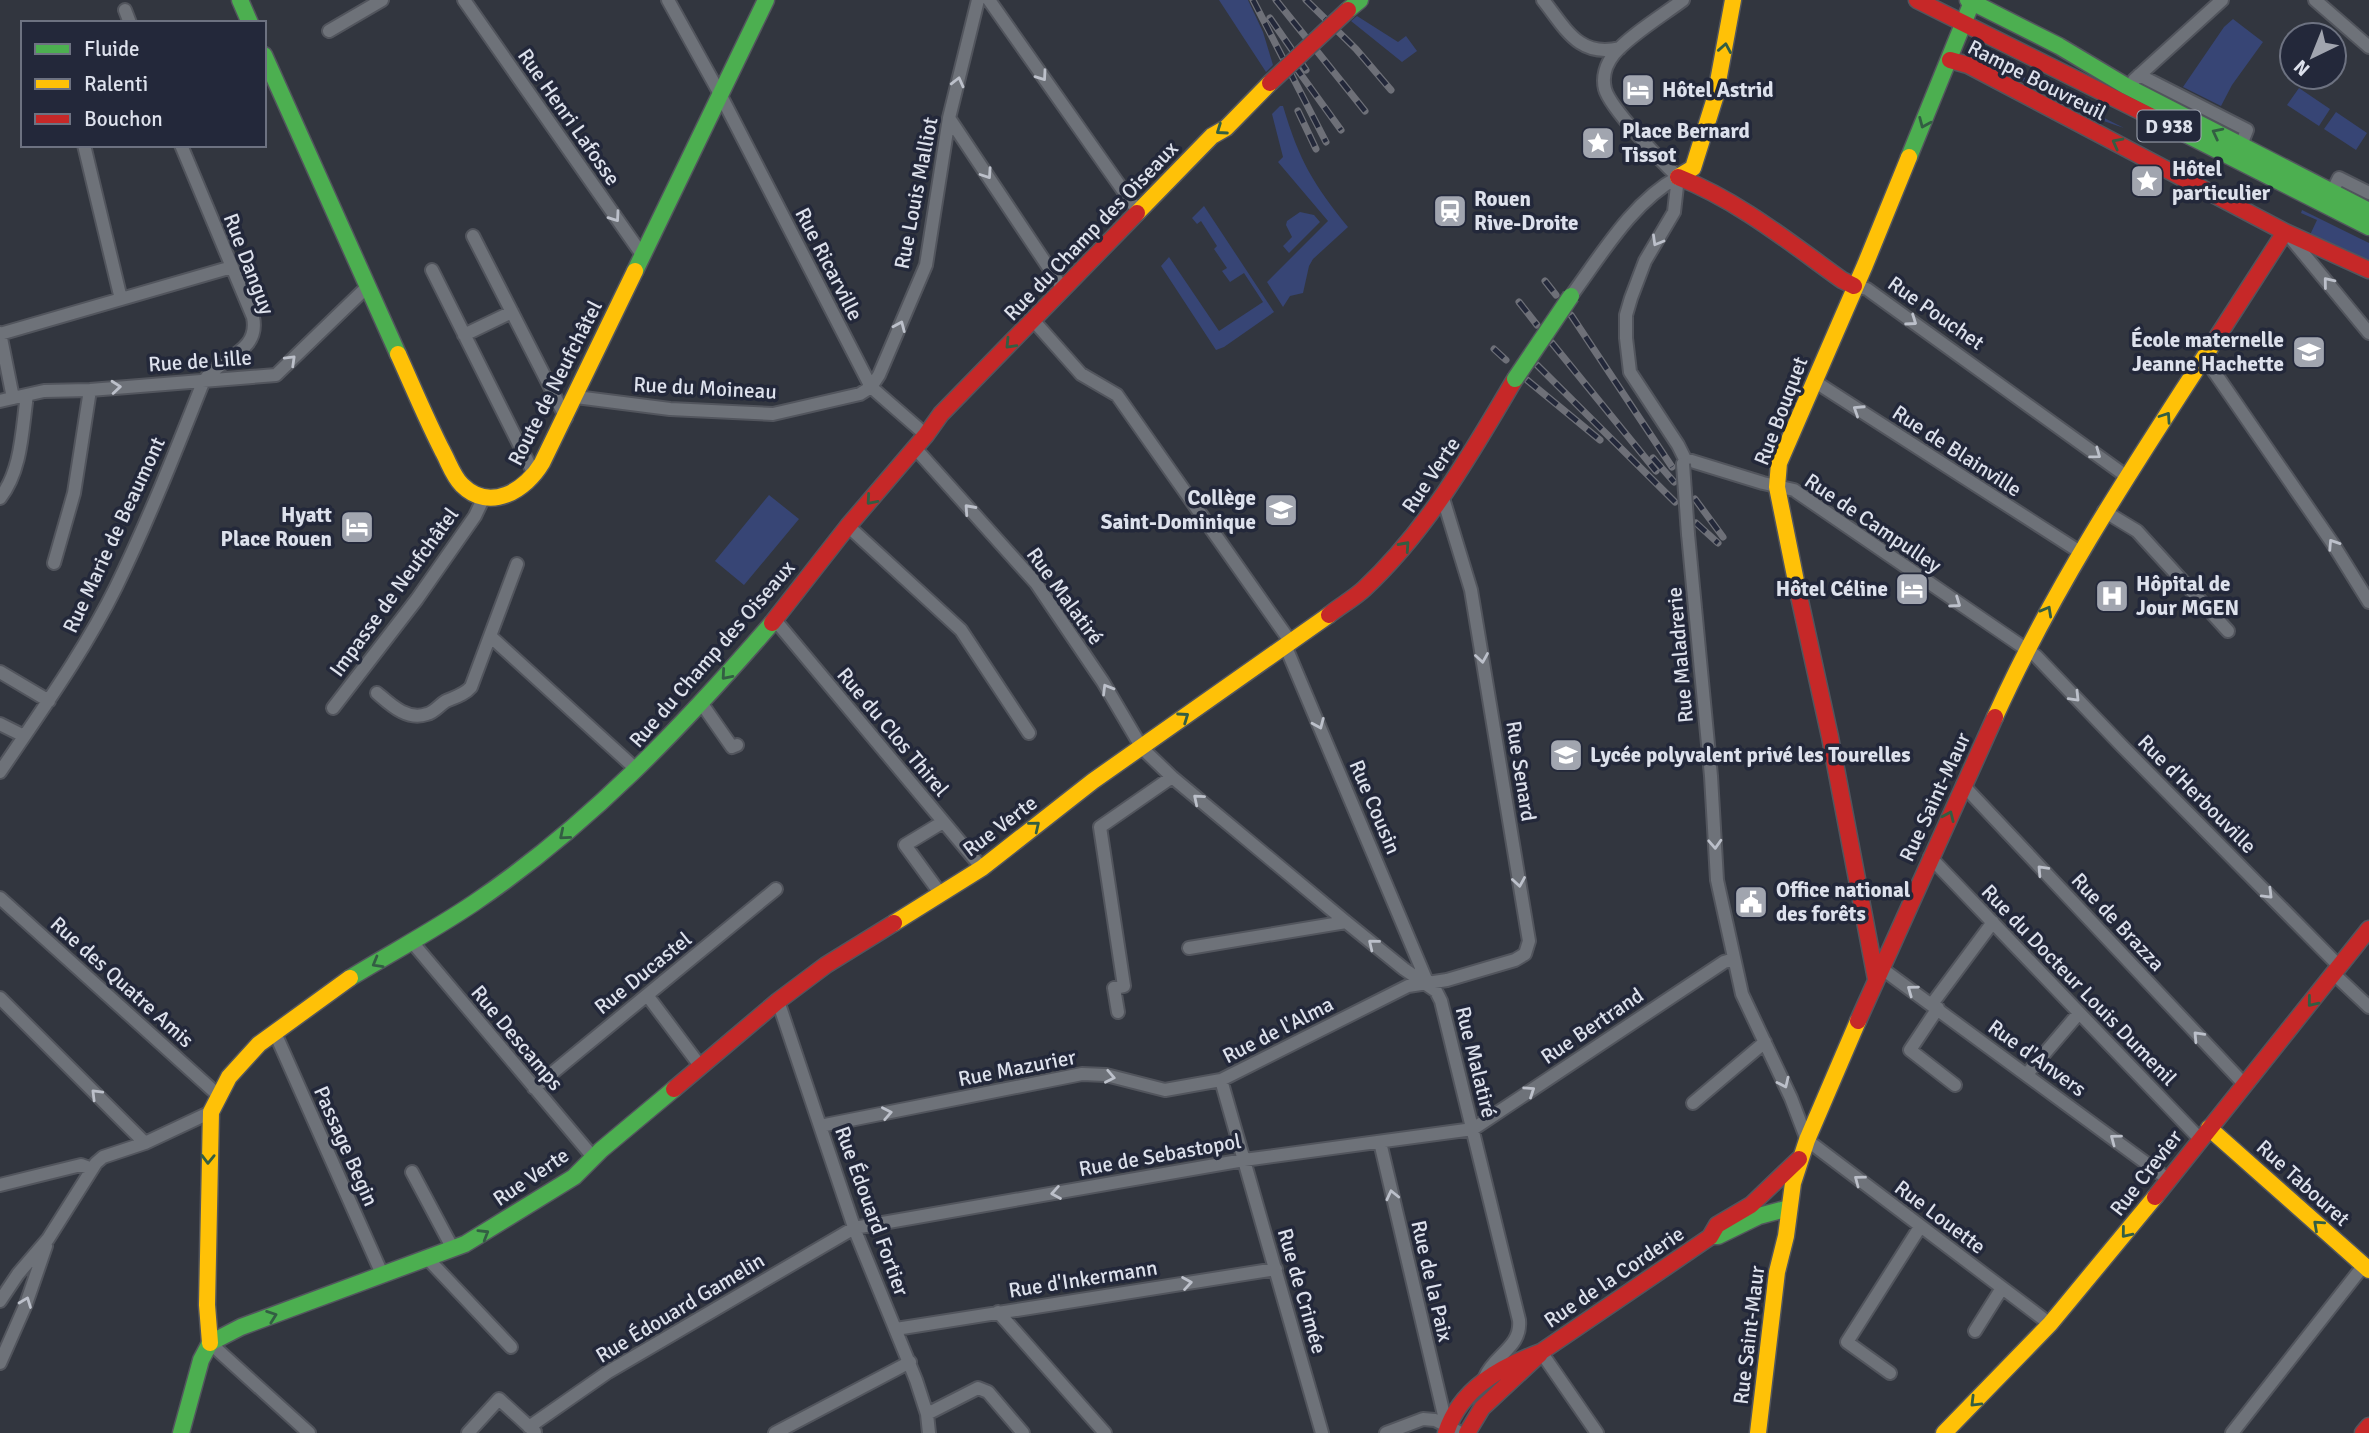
<svg xmlns="http://www.w3.org/2000/svg" width="2369" height="1433" viewBox="0 0 2369 1433" font-family="Signika,sans-serif">
<style>
.green{fill:#374575}
.lines{fill:none;stroke-linecap:round;stroke-linejoin:round}
.street-casing{stroke:#52555d;stroke-width:16}
.fast-casing{stroke:#52555d;stroke-width:19}
.slow-casing{stroke:#52555d;stroke-width:19}
.jam-casing{stroke:#52555d;stroke-width:19}
.street{stroke:#6e7279;stroke-width:12}
.fast{stroke:#4caf50;stroke-width:16}
.slow{stroke:#ffc107;stroke-width:16}
.jam{stroke:#c62828;stroke-width:16}
.rail-casing{stroke:#6e7078;stroke-width:7}
.rail{stroke:#23283a;stroke-width:4.5;stroke-dasharray:13;stroke-linecap:butt}
.street-bridge-casing{stroke:#52555d;stroke-width:16;stroke-linecap:butt}
.fast-bridge-casing{stroke:#52555d;stroke-width:19;stroke-linecap:butt}
.jam-bridge-casing{stroke:#52555d;stroke-width:19;stroke-linecap:butt}
.street-bridge{stroke:#6e7279;stroke-width:12}
.fast-bridge{stroke:#4caf50;stroke-width:16}
.jam-bridge{stroke:#c62828;stroke-width:16}
.oneway{stroke:#335e43}
.oneway2{stroke:#bcc0ca}
.labels{text-anchor:middle;stroke-width:7;stroke-linejoin:round;paint-order:stroke}
.shield{fill:#23283a;stroke:#a5aab7;stroke-width:2}
.shield-label{font-size:19px;font-weight:bold;fill:#dde1ec}
.street-label{font-size:21px;fill:#dde1ec;stroke:#23283a}
.poi-label{font-size:21px;font-weight:bold;fill:#dde1ec;stroke:#23283a;text-anchor:start}
</style>
<rect width="100%" height="100%" fill="#32363f"/>
<path class="green" d="M1219,0H1248L1263,32L1273,65L1266,72Z
M1357,16L1398,42L1406,36L1417,51L1402,62L1351,21Z
M2233,19L2263,42L2232,85L2221,106L2183,87L2224,27Z
M1971,52H1974L2124,128L2092,117L2089,118Z
M2299,88L2330,109L2319,126L2287,105Z
M1280,106H1283C1299,160 1313,184 1348,227L1313,259L1309,266L1303,293L1290,296L1283,307L1267,282L1328,221L1278,162L1283,157L1272,114Z
M2336,112L2367,133L2356,150L2324,129Z
M1204,206L1274,312L1224,347L1216,350L1161,266L1169,257L1219,331L1263,302L1244,273L1230,282L1222,271L1227,268L1214,249L1217,246L1201,221L1197,224L1192,218Z
M2302,210L2369,243V268L2309,237L2317,220L2301,213Z
M1300,212L1314,215L1320,222L1289,253L1283,246L1292,237L1286,225L1287,221Z
M769,495L799,519L744,585L715,561Z"/>
<g class="lines">
<g class="street-casing">
<path id="street" d="M464,0L643,256
M668,0L720,94L871,387L926,435
M989,0L1139,213
M1543,0C1566,29 1579,58 1620,48
M2315,0L2369,47
M125,10L130,23
M329,31L382,0
M2139,75L2247,130L2241,145
M2134,80L2222,0
M949,118L1063,289
M84,145L121,299
M1678,177L1674,212L1645,261L1631,298L1626,315V338L1630,372L1678,445L1685,459L1683,464
M1678,177C1662,162 1610,108 1605,89C1602,77 1606,64 1614,54C1629,36 1663,15 1683,0
M2332,192L2339,178L2369,193
M473,236L566,418
M2289,236L2369,333
M432,270L534,474
M1854,286L1867,289L2126,476
M1571,296C1602,254 1632,202 1678,177
M1033,320L1081,374L1117,395L1290,641
M0,333L13,398
M0,334L232,267
M464,335L512,312
M2204,360L2213,370L2333,544L2369,602
M1814,381L2080,552
M576,397L670,409L773,414L860,394L871,387L879,375L926,265L949,118L978,0
M0,401L44,391L90,390L276,375L368,286
M915,448L1036,583L1103,682L1142,748L1172,777L1346,922L1404,969L1436,991L1441,1001L1519,1320C1522,1347 1494,1355 1485,1377
M1685,459L1763,483L1794,490L2036,656L2123,747L2340,967
M0,498C22,470 22,429 27,395
M2104,511L2137,531L2228,631
M848,526L961,630L1029,733
M1688,534L1711,776L1717,880L1742,994L1791,1098L1807,1140L2050,1324
M54,563L74,493L90,390
M517,564L490,636L637,770
M775,620L982,868
M1285,645L1428,984
M0,672L49,701
M377,693C391,705 407,721 427,714C435,712 439,705 446,701C455,697 464,695 471,687L490,636
M702,704L732,747L737,745
M333,708L417,599L475,516L484,497
M0,724L24,736
M0,772C41,711 84,652 116,587C148,521 175,453 202,385C214,358 261,355 253,317L181,145
M1963,785L2245,1085
M1930,857L2200,1139
M940,893L905,845L943,822
M0,898L218,1095
M412,942L593,1157
M1189,948L1346,922
M1881,968L2169,1180
M2334,974L2369,1007
M647,995L701,1067
M0,998L145,1143
M778,1001L856,1233L916,1380L927,1414L929,1433
M1932,1004L1993,922
M1938,1008L1910,1050L1955,1085
M1118,1012L1114,988L1124,986L1100,827L1172,777
M275,1033L382,1274
M2027,1074L2079,1013
M1221,1080L1322,1433
M534,1088L776,889
M1693,1103L1765,1042
M820,1126L1082,1074L1106,1075L1165,1090L1221,1080L1408,986L1447,980L1515,960L1525,954L1529,941L1471,590L1442,495
M1380,1142L1447,1428
M412,1172L453,1249
M0,1185L81,1165L92,1169
M428,1259L511,1347
M0,1301L18,1274L48,1239L96,1163L103,1157L145,1143L211,1112
M998,1312L1105,1433
M896,1329L1276,1269
M1975,1331L2002,1288
M210,1343L309,1433
M1541,1352L1597,1433
M0,1363L26,1304L46,1246
M1890,1373L1847,1342L1920,1227
M927,1414L978,1388L988,1392L1023,1433
M529,1427L608,1372L854,1228L1244,1160L1473,1129L1724,962L1734,959
M468,1433L499,1399L535,1432
M775,1433L910,1362
M1386,1433L1423,1419L1435,1420L1461,1433
M2232,1433L2364,1265"/>
</g>
<g class="fast-casing">
<path id="fast" d="M240,0L250,23
M1968,0L2059,46L2126,86L2369,211
M1348,10L1360,0
M264,55L398,354
M2154,118L2369,227
M1909,157L1972,2
M635,271L766,0
M350,978C391,953 434,930 474,903C589,825 682,727 772,623
M1713,1236H1718L1759,1216L1789,1208
M210,1343L241,1327L465,1244L574,1177L601,1150L674,1089
M181,1433L201,1360L210,1343"/>
</g>
<g class="slow-casing">
<path id="slow" d="M1678,177L1693,168L1715,98L1733,0
M1137,213L1212,136L1226,128L1270,83
M398,354C413,387 427,421 443,452C449,463 453,476 462,485C490,513 526,490 542,463L635,271
M1799,596L1777,487L1779,463L1865,265L1909,157
M1995,717C2055,584 2135,464 2214,342
M894,923L982,868L1093,781L1329,615
M2209,1128L2369,1270
M210,1343L207,1305L211,1112L229,1077L259,1044L350,978
M1758,1433L1777,1272L1786,1236L1793,1183L1807,1140L1858,1021
M1944,1433L2050,1324L2155,1197"/>
</g>
<g class="jam-casing">
<path id="jam" d="M1917,0L2154,118
M1950,60L1968,65L2285,232L2369,270
M1678,177C1739,201 1789,242 1842,280L1854,286
M2214,342L2285,232
M1799,596L1830,737L1876,979
M1329,615C1340,606 1353,599 1364,589C1428,529 1471,454 1515,379
M772,623L848,526L926,435L941,414L1137,213
M1858,1021L1995,717
M674,1089L778,1001L826,965L894,923
M2155,1197L2369,929
M1446,1433C1460,1389 1500,1367 1541,1352L1710,1237L1717,1225L1751,1205L1799,1159
M1467,1433L1482,1408L1540,1354
M2363,1433L2369,1426"/>
</g>
<use href="#street" class="street"/>
<use href="#fast" class="fast"/>
<use href="#slow" class="slow"/>
<use href="#jam" class="jam"/>
<g class="rail-casing">
<path id="rail" d="M1253,0L1326,142
M1276,0L1365,111
M1306,0L1356,49L1391,90
M1270,18L1306,70
M1294,65L1341,130
M1298,111L1316,149
M1545,281L1556,295
M1519,302L1537,325
M1571,315L1672,467
M1552,343L1656,471
M1494,349L1506,360
M1537,365L1675,502
M1527,380L1600,440
M1653,458L1674,482
M1695,499L1723,537
M1696,523L1718,543"/>
</g>
<use href="#rail" class="rail"/>
<g class="street-bridge-casing">
<path id="street-bridge" d="M1683,464L1688,534"/>
</g>
<g class="fast-bridge-casing">
<path id="fast-bridge" d="M1515,379L1571,296"/>
</g>
<g class="jam-bridge-casing">
<path id="jam-bridge" d="M1270,83L1348,10"/>
</g>
<use href="#street-bridge" class="street-bridge"/>
<use href="#fast-bridge" class="fast-bridge"/>
<use href="#jam-bridge" class="jam-bridge"/>
</g>
<defs><path id="oneway-chevron" d="M-2-3.5L2.5 0L-2 3.5" fill="none" stroke-width="1.6" stroke-linecap="round" stroke-linejoin="round" transform="scale(1.75)"/></defs>
<g class="oneway">
<use href="#oneway-chevron" transform="translate(1725 48) rotate(-80)"/>
<use href="#oneway-chevron" transform="translate(1924 123) rotate(113)"/>
<use href="#oneway-chevron" transform="translate(1221 130) rotate(145)"/>
<use href="#oneway-chevron" transform="translate(2217 133) rotate(-153)"/>
<use href="#oneway-chevron" transform="translate(2117 143) rotate(-152)"/>
<use href="#oneway-chevron" transform="translate(1010 344) rotate(134)"/>
<use href="#oneway-chevron" transform="translate(2166 417) rotate(-56)"/>
<use href="#oneway-chevron" transform="translate(871 500) rotate(131)"/>
<use href="#oneway-chevron" transform="translate(1405 546) rotate(-48)"/>
<use href="#oneway-chevron" transform="translate(2047 611) rotate(-61)"/>
<use href="#oneway-chevron" transform="translate(726 675) rotate(131)"/>
<use href="#oneway-chevron" transform="translate(1184 717) rotate(-35)"/>
<use href="#oneway-chevron" transform="translate(1949 816) rotate(-66)"/>
<use href="#oneway-chevron" transform="translate(1035 826) rotate(-39)"/>
<use href="#oneway-chevron" transform="translate(564 835) rotate(140)"/>
<use href="#oneway-chevron" transform="translate(377 963) rotate(150)"/>
<use href="#oneway-chevron" transform="translate(2312 1002) rotate(129)"/>
<use href="#oneway-chevron" transform="translate(208 1159) rotate(91)"/>
<use href="#oneway-chevron" transform="translate(2318 1225) rotate(-138)"/>
<use href="#oneway-chevron" transform="translate(2126 1233) rotate(129)"/>
<use href="#oneway-chevron" transform="translate(484 1234) rotate(-31)"/>
<use href="#oneway-chevron" transform="translate(272 1316) rotate(-20)"/>
<use href="#oneway-chevron" transform="translate(1975 1402) rotate(135)"/>
</g>
<g class="oneway2">
<use href="#oneway-chevron" transform="translate(1042 76) rotate(55)"/>
<use href="#oneway-chevron" transform="translate(958 82) rotate(-76)"/>
<use href="#oneway-chevron" transform="translate(987 174) rotate(56)"/>
<use href="#oneway-chevron" transform="translate(615 217) rotate(55)"/>
<use href="#oneway-chevron" transform="translate(1657 241) rotate(120)"/>
<use href="#oneway-chevron" transform="translate(2328 282) rotate(-129)"/>
<use href="#oneway-chevron" transform="translate(1912 321) rotate(35)"/>
<use href="#oneway-chevron" transform="translate(900 326) rotate(-67)"/>
<use href="#oneway-chevron" transform="translate(291 360) rotate(-44)"/>
<use href="#oneway-chevron" transform="translate(116 387) rotate(-5)"/>
<use href="#oneway-chevron" transform="translate(1858 410) rotate(-147)"/>
<use href="#oneway-chevron" transform="translate(2096 454) rotate(36)"/>
<use href="#oneway-chevron" transform="translate(969 509) rotate(-132)"/>
<use href="#oneway-chevron" transform="translate(2333 544) rotate(-123)"/>
<use href="#oneway-chevron" transform="translate(1956 603) rotate(35)"/>
<use href="#oneway-chevron" transform="translate(1482 658) rotate(81)"/>
<use href="#oneway-chevron" transform="translate(1107 689) rotate(-121)"/>
<use href="#oneway-chevron" transform="translate(2075 697) rotate(46)"/>
<use href="#oneway-chevron" transform="translate(1319 724) rotate(67)"/>
<use href="#oneway-chevron" transform="translate(1198 799) rotate(-140)"/>
<use href="#oneway-chevron" transform="translate(1715 844) rotate(87)"/>
<use href="#oneway-chevron" transform="translate(2042 870) rotate(-133)"/>
<use href="#oneway-chevron" transform="translate(1519 882) rotate(81)"/>
<use href="#oneway-chevron" transform="translate(2268 894) rotate(45)"/>
<use href="#oneway-chevron" transform="translate(1373 944) rotate(-141)"/>
<use href="#oneway-chevron" transform="translate(1912 990) rotate(-144)"/>
<use href="#oneway-chevron" transform="translate(2198 1036) rotate(-133)"/>
<use href="#oneway-chevron" transform="translate(1110 1077) rotate(11)"/>
<use href="#oneway-chevron" transform="translate(1784 1083) rotate(65)"/>
<use href="#oneway-chevron" transform="translate(1530 1091) rotate(-34)"/>
<use href="#oneway-chevron" transform="translate(96 1094) rotate(-135)"/>
<use href="#oneway-chevron" transform="translate(887 1113) rotate(-11)"/>
<use href="#oneway-chevron" transform="translate(2115 1139) rotate(-143)"/>
<use href="#oneway-chevron" transform="translate(1859 1180) rotate(-143)"/>
<use href="#oneway-chevron" transform="translate(1056 1193) rotate(170)"/>
<use href="#oneway-chevron" transform="translate(1392 1195) rotate(-103)"/>
<use href="#oneway-chevron" transform="translate(1187 1283) rotate(-9)"/>
<use href="#oneway-chevron" transform="translate(26 1302) rotate(-69)"/>
</g>
<defs>
<g id="hotel-square" transform="scale(1.75)"><rect x="-9" y="-9" width="18" height="18" rx="4" fill="#a1a5af" stroke="#23283a"/><path d="M-6-4.5h1.5V1H6V5H4.5V3h-9V5H-6ZM-4 0a1.8 1.8 0 1 1 3.6 0ZM.5 0V-2.5h3Q6-2.5 6 0Z" fill="#fff"/></g>
<g id="sight-square" transform="scale(1.75)"><rect x="-9" y="-9" width="18" height="18" rx="4" fill="#a1a5af" stroke="#23283a"/><path d="M0-6L1.8-2.2L6-1.7L2.9 1.2L3.7 5.4L0 3.3L-3.7 5.4L-2.9 1.2L-6-1.7L-1.8-2.2Z" fill="#fff"/></g>
<g id="station-square" transform="scale(1.75)"><rect x="-9" y="-9" width="18" height="18" rx="4" fill="#a1a5af" stroke="#23283a"/><path d="M-3-6H3Q5-6 5-4V2Q5 4 3 4L4.5 6H3L1.5 4h-3L-3 6H-4.5L-3 4Q-5 4-5 2V-4Q-5-6-3-6ZM-3.5-4v3h7v-3ZM-3.5 1v1.5H-2V1ZM2 1v1.5H3.5V1Z" fill="#fff"/></g>
<g id="school-square" transform="scale(1.75)"><rect x="-9" y="-9" width="18" height="18" rx="4" fill="#a1a5af" stroke="#23283a"/><path d="M0-5L7-2L0 1L-7-2ZM-4 1L0 2.5L4 1V4Q0 6-4 4Z" fill="#fff"/></g>
<g id="hospital-square" transform="scale(1.75)"><rect x="-9" y="-9" width="18" height="18" rx="4" fill="#a1a5af" stroke="#23283a"/><path d="M-5-5h3v3.5h4V-5h3V5h-3V1.5h-4V5h-3Z" fill="#fff"/></g>
<g id="civic-square" transform="scale(1.75)"><rect x="-9" y="-9" width="18" height="18" rx="4" fill="#a1a5af" stroke="#23283a"/><path d="M-.6-6.5H3V-4.5H.6V-3L4-1V1h2V6H-6V1h2V-1L-.6-3ZM-1.2 2.5V6h2.4V2.5Z" fill="#fff"/></g>
</defs>
<g fill-rule="evenodd">
<use href="#hotel-square" x="1638" y="90"/>
<use href="#sight-square" x="1598" y="143"/>
<use href="#sight-square" x="2147" y="181"/>
<use href="#station-square" x="1450" y="211"/>
<use href="#school-square" x="2309" y="352"/>
<use href="#school-square" x="1281" y="510"/>
<use href="#hotel-square" x="357" y="527"/>
<use href="#hotel-square" x="1912" y="589"/>
<use href="#hospital-square" x="2112" y="596"/>
<use href="#school-square" x="1566" y="755"/>
<use href="#civic-square" x="1751" y="902"/>
</g>
<g class="labels">
<rect class="shield" x="2137.5" y="110.5" width="63" height="31" rx="5"/>
<g class="shield-label">
<text x="2169" y="133">D 938</text>
</g>
<g class="street-label">
<text transform="translate(2037 80) rotate(27)" y="7">Rampe Bouvreuil</text>
<text transform="translate(569 117) rotate(55)" y="7">Rue Henri Lafosse</text>
<text transform="translate(916 193) rotate(-79)" y="7">Rue Louis Malliot</text>
<text transform="translate(1091 231) rotate(-46)" y="7">Rue du Champ des Oiseaux</text>
<text transform="translate(249 264) rotate(69)" y="7">Rue Danguy</text>
<text transform="translate(829 264) rotate(63)" y="7">Rue Ricarville</text>
<text transform="translate(1936 313) rotate(35)" y="7">Rue Pouchet</text>
<text transform="translate(200 361) rotate(-4)" y="7">Rue de Lille</text>
<text transform="translate(555 383) rotate(-63)" y="7">Route de Neufchâtel</text>
<text transform="translate(705 388) rotate(3)" y="7">Rue du Moineau</text>
<text transform="translate(1781 411) rotate(-69)" y="7">Rue Bouquet</text>
<text transform="translate(1957 451) rotate(33)" y="7">Rue de Blainville</text>
<text transform="translate(1431 475) rotate(-56)" y="7">Rue Verte</text>
<text transform="translate(1873 523) rotate(34)" y="7">Rue de Campulley</text>
<text transform="translate(114 535) rotate(-65)" y="7">Rue Marie de Beaumont</text>
<text transform="translate(394 592) rotate(-54)" y="7">Impasse de Neufchâtel</text>
<text transform="translate(1065 596) rotate(54)" y="7">Rue Malatiré</text>
<text transform="translate(712 654) rotate(-49)" y="7">Rue du Champ des Oiseaux</text>
<text transform="translate(1680 655) rotate(-95)" y="7">Rue Maladrerie</text>
<text transform="translate(893 732) rotate(50)" y="7">Rue du Clos Thirel</text>
<text transform="translate(1521 771) rotate(81)" y="7">Rue Senard</text>
<text transform="translate(2197 794) rotate(45)" y="7">Rue d'Herbouville</text>
<text transform="translate(1935 797) rotate(-65)" y="7">Rue Saint-Maur</text>
<text transform="translate(1375 807) rotate(67)" y="7">Rue Cousin</text>
<text transform="translate(1000 826) rotate(-37)" y="7">Rue Verte</text>
<text transform="translate(2118 922) rotate(47)" y="7">Rue de Brazza</text>
<text transform="translate(643 973) rotate(-39)" y="7">Rue Ducastel</text>
<text transform="translate(122 982) rotate(42)" y="7">Rue des Quatre Amis</text>
<text transform="translate(2079 985) rotate(46)" y="7">Rue du Docteur Louis Dumenil</text>
<text transform="translate(1592 1026) rotate(-34)" y="7">Rue Bertrand</text>
<text transform="translate(1278 1030) rotate(-27)" y="7">Rue de l'Alma</text>
<text transform="translate(517 1038) rotate(50)" y="7">Rue Descamps</text>
<text transform="translate(2037 1058) rotate(36)" y="7">Rue d'Anvers</text>
<text transform="translate(1476 1062) rotate(76)" y="7">Rue Malatiré</text>
<text transform="translate(1017 1068) rotate(-11)" y="7">Rue Mazurier</text>
<text transform="translate(346 1146) rotate(66)" y="7">Passage Begin</text>
<text transform="translate(1160 1155) rotate(-10)" y="7">Rue de Sebastopol</text>
<text transform="translate(2146 1173) rotate(-52)" y="7">Rue Crevier</text>
<text transform="translate(531 1177) rotate(-34)" y="7">Rue Verte</text>
<text transform="translate(2303 1183) rotate(42)" y="7">Rue Tabouret</text>
<text transform="translate(872 1211) rotate(70)" y="7">Rue Édouard Fortier</text>
<text transform="translate(1940 1217) rotate(37)" y="7">Rue Louette</text>
<text transform="translate(1614 1277) rotate(-34)" y="7">Rue de la Corderie</text>
<text transform="translate(1083 1279) rotate(-9)" y="7">Rue d'Inkermann</text>
<text transform="translate(1432 1281) rotate(77)" y="7">Rue de la Paix</text>
<text transform="translate(1302 1291) rotate(74)" y="7">Rue de Crimée</text>
<text transform="translate(680 1308) rotate(-31)" y="7">Rue Édouard Gamelin</text>
<text transform="translate(1749 1335) rotate(-83)" y="7">Rue Saint-Maur</text>
</g>
<g class="poi-label">
<text x="1662" y="97">Hôtel Astrid</text>
<text x="1622" y="138">Place Bernard<tspan x="1622" dy="24">Tissot</tspan></text>
<text x="2172" y="176">Hôtel<tspan x="2172" dy="24">particulier</tspan></text>
<text x="1474" y="206">Rouen<tspan x="1474" dy="24">Rive-Droite</tspan></text>
<text x="2284" y="347" text-anchor="end">École maternelle<tspan x="2284" dy="24">Jeanne Hachette</tspan></text>
<text x="1256" y="505" text-anchor="end">Collège<tspan x="1256" dy="24">Saint-Dominique</tspan></text>
<text x="332" y="522" text-anchor="end">Hyatt<tspan x="332" dy="24">Place Rouen</tspan></text>
<text x="2136" y="591">Hôpital de<tspan x="2136" dy="24">Jour MGEN</tspan></text>
<text x="1888" y="596" text-anchor="end">Hôtel Céline</text>
<text x="1590" y="762">Lycée polyvalent privé les Tourelles</text>
<text x="1776" y="897">Office national<tspan x="1776" dy="24">des forêts</tspan></text>
</g>
</g>
<rect x="21" y="21" width="245" height="126" fill="#23283a" stroke="#6d7281" stroke-width="2"/>
<rect x="35" y="44" width="35" height="10" fill="#4caf50" stroke="#6d7281" stroke-width="2"/>
<text x="84" y="56" font-size="21" fill="#dde1ec">Fluide</text>
<rect x="35" y="79" width="35" height="10" fill="#ffc107" stroke="#6d7281" stroke-width="2"/>
<text x="84" y="91" font-size="21" fill="#dde1ec">Ralenti</text>
<rect x="35" y="114" width="35" height="10" fill="#c62828" stroke="#6d7281" stroke-width="2"/>
<text x="84" y="126" font-size="21" fill="#dde1ec">Bouchon</text>
<g transform="translate(2313 56) rotate(223)"><circle r="33" fill="#23283a" stroke="#6d7281" stroke-width="2"/>
<path d="M0-5L12 26L0 18L-12 26Z" fill="#a1a5af"/>
<text y="-10" font-size="19" font-weight="bold" text-anchor="middle" fill="#dde1ec">N</text>
</g>
</svg>
